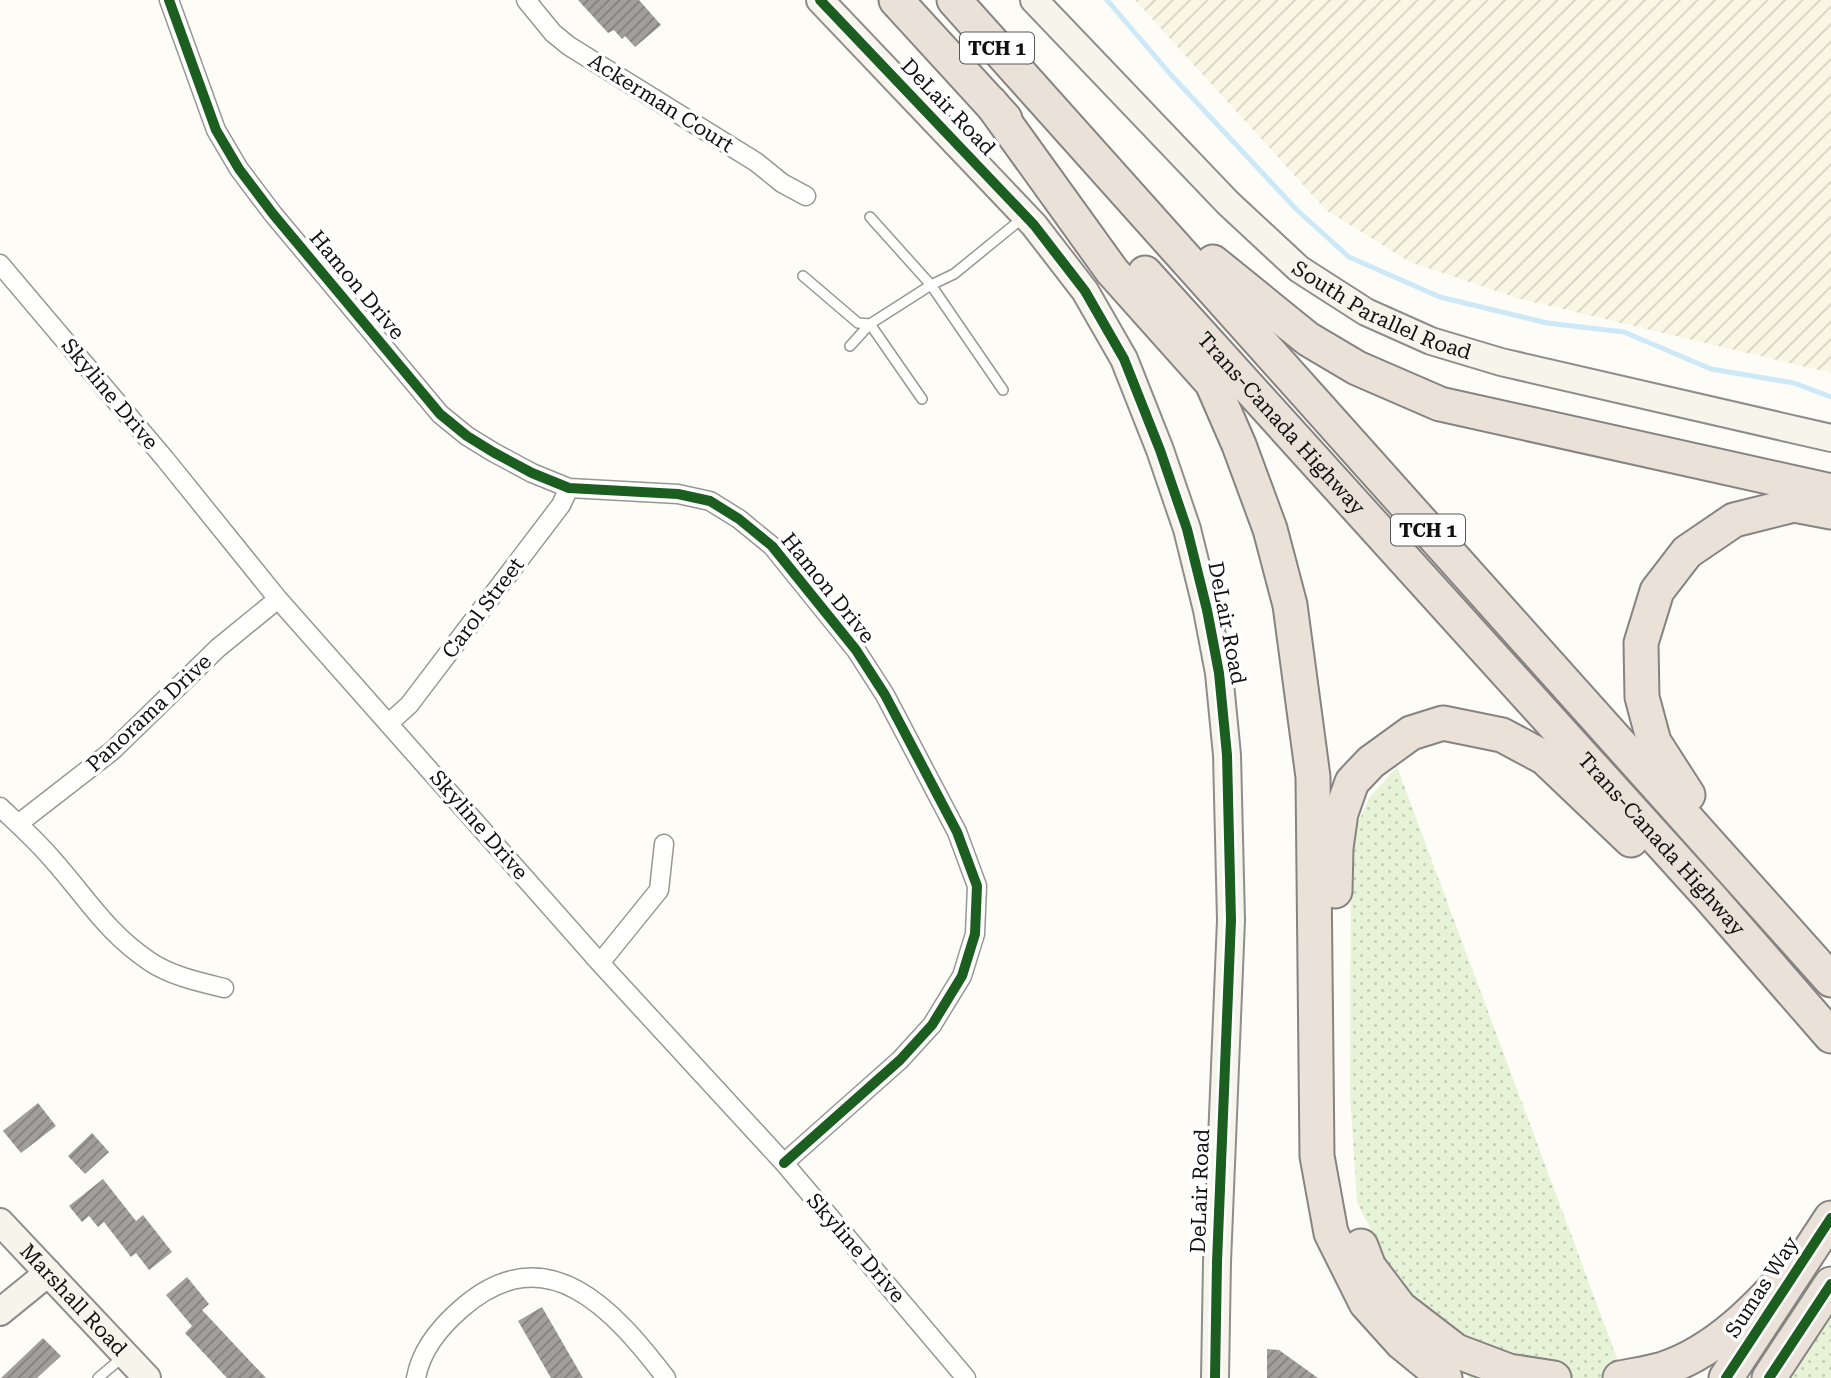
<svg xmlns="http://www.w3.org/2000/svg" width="1831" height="1378" viewBox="0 0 1831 1378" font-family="'Roboto Serif',serif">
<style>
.farmland{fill:url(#farmland-furrows)}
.grass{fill:url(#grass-dots)}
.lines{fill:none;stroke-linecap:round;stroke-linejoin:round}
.stream{stroke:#cde8f7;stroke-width:5}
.building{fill:url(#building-hatch)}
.lane-casing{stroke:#979795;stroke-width:12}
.street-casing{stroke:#979795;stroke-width:21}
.secondary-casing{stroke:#8e8d8b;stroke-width:30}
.highway-casing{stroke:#858482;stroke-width:37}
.lane{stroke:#fffffe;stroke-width:9}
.street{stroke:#fffffe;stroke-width:18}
.secondary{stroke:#f6f4eb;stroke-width:26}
.highway{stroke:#eae1d8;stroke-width:33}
.cycleway-casing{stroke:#fff;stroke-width:15}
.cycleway{stroke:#1b5e20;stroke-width:10}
.labels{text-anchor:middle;stroke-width:7;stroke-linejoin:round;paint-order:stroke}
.shield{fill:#fff;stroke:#585858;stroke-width:2}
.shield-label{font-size:19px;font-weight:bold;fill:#111}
.street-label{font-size:21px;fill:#111;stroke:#fff}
</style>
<defs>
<pattern id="farmland-furrows" width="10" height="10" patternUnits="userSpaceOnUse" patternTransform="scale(1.75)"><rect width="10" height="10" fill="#f9f7e4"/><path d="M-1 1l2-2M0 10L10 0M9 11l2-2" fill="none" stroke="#d4d3c3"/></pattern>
<pattern id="grass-dots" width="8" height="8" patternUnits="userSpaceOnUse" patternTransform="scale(1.75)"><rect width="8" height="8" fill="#e7f3d7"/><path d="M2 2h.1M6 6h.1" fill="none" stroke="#c5cfb8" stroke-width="1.8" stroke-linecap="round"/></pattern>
<pattern id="building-hatch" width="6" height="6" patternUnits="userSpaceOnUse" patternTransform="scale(1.75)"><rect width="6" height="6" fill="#a19f9c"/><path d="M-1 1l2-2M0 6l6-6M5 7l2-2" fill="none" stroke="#82807e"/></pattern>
</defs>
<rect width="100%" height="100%" fill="#fdfcf7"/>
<path class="farmland" d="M1135,0H1831V373L1517,298L1410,262L1326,210Z"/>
<path class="grass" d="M1397,767L1621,1369L1627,1378H1469L1446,1323L1397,1282L1357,1202L1350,1093L1351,839L1369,798Z
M1831,1315V1378H1790Z"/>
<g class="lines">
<path class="stream" d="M1107,0L1172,76L1296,209L1349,257L1440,297L1547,323L1624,332L1711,369L1794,383L1831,397"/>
</g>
<path class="building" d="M578,0H639L661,25L635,47L625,36L622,39L614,30L608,33Z
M38,1103L56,1126L21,1153L3,1131Z
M92,1133L109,1152L85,1174L68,1156Z
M103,1179L136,1221L143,1215L172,1252L149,1270L136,1253L131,1257L104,1222L98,1227L89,1216L82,1222L69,1206Z
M187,1277L209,1304L202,1310L266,1378H227L185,1333L192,1326L166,1295Z
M542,1307L583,1378H551L518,1321Z
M43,1338L61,1356L37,1378H1Z
M1267,1349L1279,1350L1318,1378H1267Z"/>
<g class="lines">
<g class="lane-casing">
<path id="lane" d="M870,217L931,285L1003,390
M803,276L858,323L870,324L922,399
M850,346L870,324L931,285L954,274L1024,217
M98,1378L124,1356"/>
</g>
<g class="street-casing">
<path id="street" d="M169,0L216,130L239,169L273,214L440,414L467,436L493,452L532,473L569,488L678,494L710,501L739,519L772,546L856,650L885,695L957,832L977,886L975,934L962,976L932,1025L900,1060L784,1163
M526,0L553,33L569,46L756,162L782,183L806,196
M0,264L165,459L278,599L600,963L784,1163L966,1378
M389,723L409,705L561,505L569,488
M0,807C18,824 37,841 53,860C86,897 106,932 149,961C171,976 199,982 224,988
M18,824L112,751L218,648L278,599
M600,963L659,890L664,844
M416,1378C421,1350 441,1326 462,1308C547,1234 614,1310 666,1378"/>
</g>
<g class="secondary-casing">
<g id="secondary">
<path d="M820,0L1034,225L1085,291L1124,359L1160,450L1187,529L1207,610L1219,673L1227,755L1231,920L1217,1262L1215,1378"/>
<path id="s1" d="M1034,0L1228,203L1299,269L1366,312L1431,341L1501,362L1831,438"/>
<path id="s2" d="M0,1222L147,1378"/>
<path d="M0,1312L48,1273"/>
</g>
</g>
<g class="highway-casing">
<g id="highway">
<path d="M896,0L1005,119"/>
<path d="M954,0L1831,980"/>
<path d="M991,103L1112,271L1212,383L1239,445L1270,529L1290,605L1313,777L1317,1156L1331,1233L1366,1303L1402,1343L1445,1378"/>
<path d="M1213,262L1308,339L1357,368L1440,404L1831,491"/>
<path id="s3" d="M1145,273L1709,896L1831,1036"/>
<path d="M1688,795L1654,742L1642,697L1641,643L1657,591L1687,552L1734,520L1794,505L1831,512"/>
<path d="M1335,891L1336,848L1341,813L1352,782L1371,762L1411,733L1443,723L1502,735L1545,758L1631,840"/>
<path d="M1361,1246L1369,1267L1400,1308L1456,1351L1509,1371L1554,1378"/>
<path d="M1620,1378C1635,1375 1649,1373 1663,1369C1721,1350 1763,1301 1803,1258"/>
<path d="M1726,1378L1831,1218"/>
<path d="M1769,1378L1831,1284"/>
</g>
</g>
<use href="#lane" class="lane"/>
<use href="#street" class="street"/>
<use href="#secondary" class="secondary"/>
<use href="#highway" class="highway"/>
<g class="cycleway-casing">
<path id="cycleway" d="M169,0L216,130L239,169L273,214L440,414L467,436L493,452L532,473L569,488L678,494L710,501L739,519L772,546L856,650L885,695L957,832L977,886L975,934L962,976L932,1025L900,1060L784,1163
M820,0L1034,225L1085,291L1124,359L1160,450L1187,529L1207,610L1219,673L1227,755L1231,920L1217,1262L1215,1378
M1726,1378L1831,1218
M1769,1378L1831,1284"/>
</g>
<use href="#cycleway" class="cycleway"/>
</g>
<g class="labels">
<g class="shield">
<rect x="960" y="32.5" width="74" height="31" rx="5"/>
<rect x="1391" y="514.5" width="74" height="31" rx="5"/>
</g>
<g class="shield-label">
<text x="997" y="55">TCH 1</text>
<text x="1428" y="537">TCH 1</text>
</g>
<g class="street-label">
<text transform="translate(661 103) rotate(32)" y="7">Ackerman Court</text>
<text transform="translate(948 107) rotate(46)" y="7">DeLair Road</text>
<text transform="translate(357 285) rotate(50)" y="7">Hamon Drive</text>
<text dy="7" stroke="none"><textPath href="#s1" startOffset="471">South Parallel Road</textPath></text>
<text transform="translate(110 394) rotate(50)" y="7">Skyline Drive</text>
<text dy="7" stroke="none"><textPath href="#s3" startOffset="203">Trans-Canada Highway</textPath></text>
<text transform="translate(828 588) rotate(51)" y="7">Hamon Drive</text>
<text transform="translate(483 608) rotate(-53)" y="7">Carol Street</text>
<text transform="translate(1227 623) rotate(79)" y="7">DeLair Road</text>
<text transform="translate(149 713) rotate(-43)" y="7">Panorama Drive</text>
<text transform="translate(479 825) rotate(49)" y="7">Skyline Drive</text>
<text dy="7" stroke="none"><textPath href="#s3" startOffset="770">Trans-Canada Highway</textPath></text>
<text transform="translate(1200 1191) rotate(-88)" y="7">DeLair Road</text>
<text transform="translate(856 1248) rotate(49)" y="7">Skyline Drive</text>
<text transform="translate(1762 1287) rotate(-57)" y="7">Sumas Way</text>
<text dy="7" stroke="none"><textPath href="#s2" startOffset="107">Marshall Road</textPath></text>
</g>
</g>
</svg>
